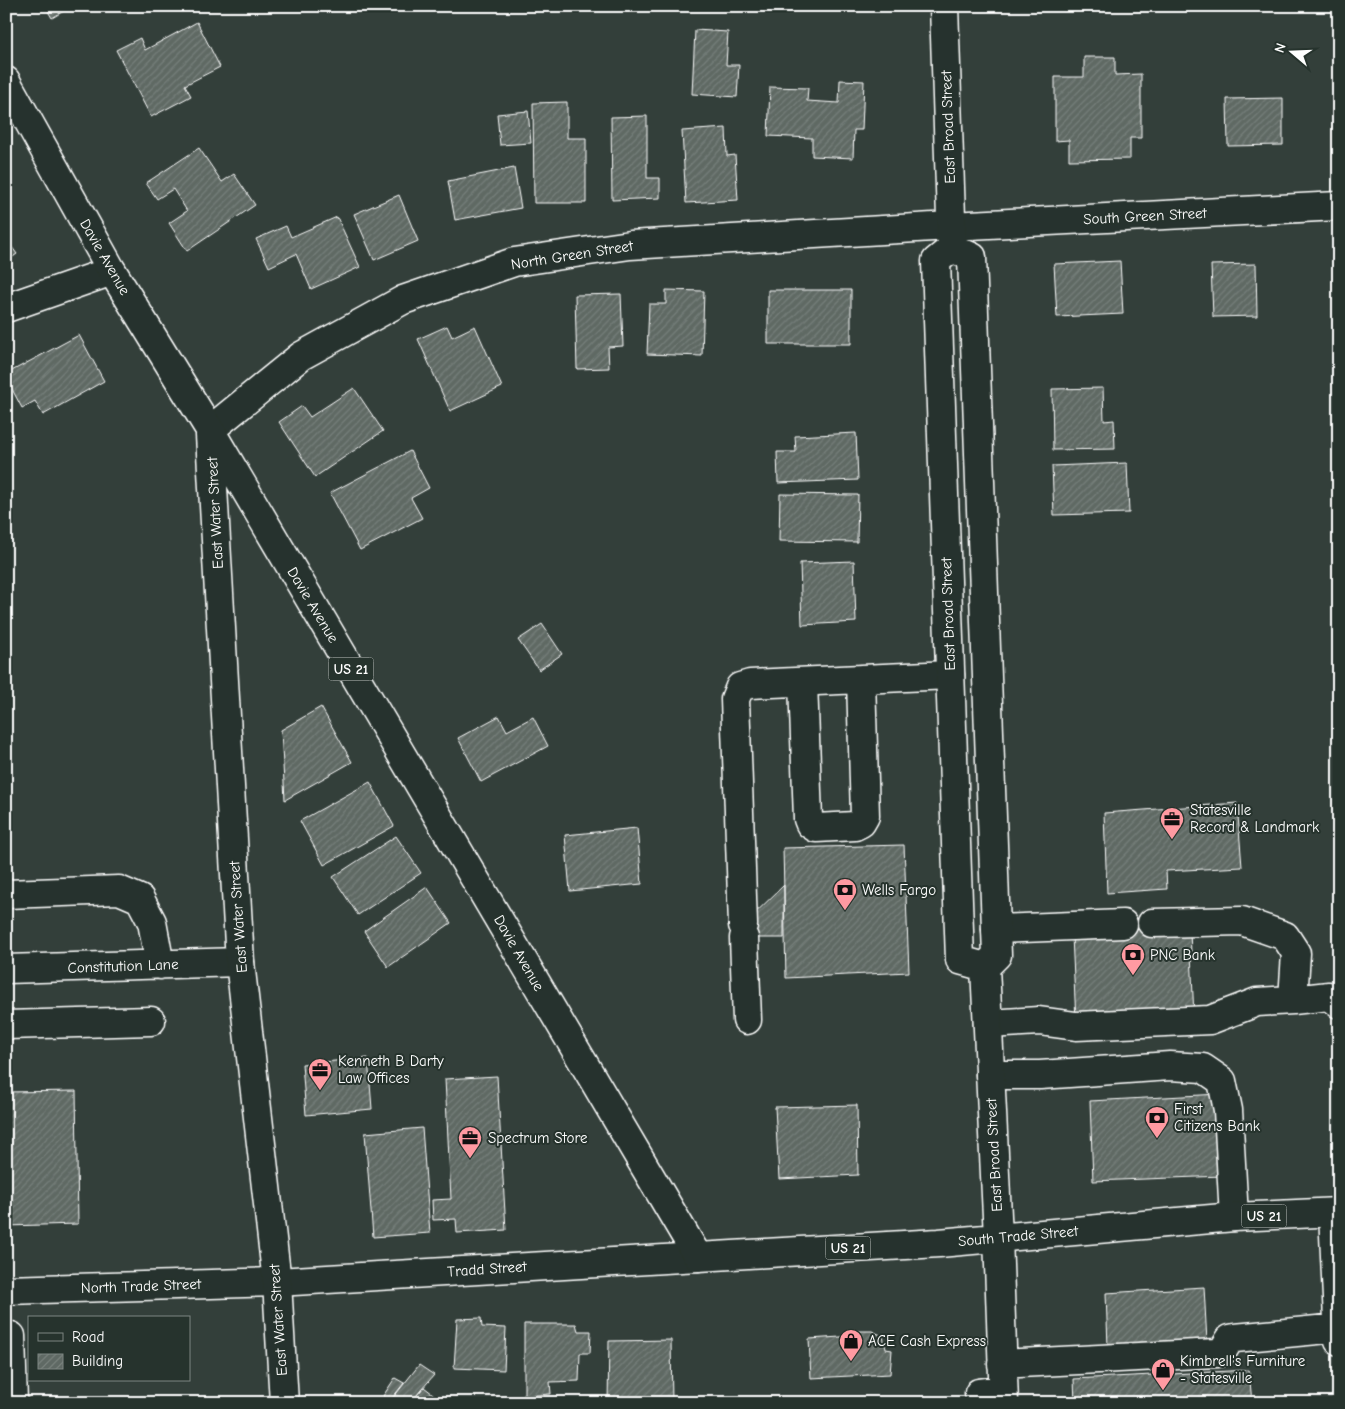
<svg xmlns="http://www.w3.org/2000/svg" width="1345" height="1409" viewBox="0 0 1345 1409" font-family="'Comic Neue',sans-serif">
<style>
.building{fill:url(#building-hatch);stroke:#fff}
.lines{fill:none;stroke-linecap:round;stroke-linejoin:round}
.minor-casing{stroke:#fff;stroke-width:31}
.major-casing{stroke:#fff;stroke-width:31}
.minor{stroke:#26332d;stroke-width:28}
.major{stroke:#26332d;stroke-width:28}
.labels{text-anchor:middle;stroke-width:4;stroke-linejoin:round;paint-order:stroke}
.shield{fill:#26332d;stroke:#bec2c0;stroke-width:1}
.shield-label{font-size:14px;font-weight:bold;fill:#fff}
.street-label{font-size:15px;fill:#fff;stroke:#26332d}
.poi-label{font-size:15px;fill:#fff;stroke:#26332d;text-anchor:start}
</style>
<defs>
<pattern id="building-hatch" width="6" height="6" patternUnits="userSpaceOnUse" patternTransform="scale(1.25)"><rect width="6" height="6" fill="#5f6964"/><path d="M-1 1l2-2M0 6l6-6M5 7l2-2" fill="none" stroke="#77807b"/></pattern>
</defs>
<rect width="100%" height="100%" fill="#333f3a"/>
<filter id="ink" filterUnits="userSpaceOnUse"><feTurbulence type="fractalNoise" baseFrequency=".02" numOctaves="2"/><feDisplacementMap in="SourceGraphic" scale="10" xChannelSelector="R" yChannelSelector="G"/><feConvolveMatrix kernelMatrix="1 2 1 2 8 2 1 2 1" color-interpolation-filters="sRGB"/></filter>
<g filter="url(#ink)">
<path class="building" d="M45,6H72L52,18Z
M784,6H838V11H784Z
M197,22L220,67L185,85L191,96L151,117L116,50L140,38L145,50Z
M695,30L728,32L726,65H739L737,97L692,94Z
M1084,57H1115V75L1141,74V138H1130V159L1069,160V140L1055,141V77H1084Z
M840,80L864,81L862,130H854L853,158L812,156V138L768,136L770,87L808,88L807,101L839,103Z
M1283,98V145L1228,146L1227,99Z
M567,102V138H586V203H534L533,103Z
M528,111L531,143L500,145L497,114Z
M647,116V178H660V198L612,200L611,117Z
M726,128L727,156L735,155L738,200L686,203L682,131Z
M199,148L222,182L234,174L255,205L187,251L169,223L187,211L173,189L157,199L146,183Z
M514,168L521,208L455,220L448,181Z
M399,195L418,241L374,260L354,214Z
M337,217L360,267L311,289L296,254L269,267L256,239L286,226L291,237Z
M6,239L17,254L6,262Z
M1120,261L1123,314L1057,317L1054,264Z
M1256,264L1257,316L1213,317L1211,265Z
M666,290L704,291L702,356L647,354L649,304H666Z
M768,290H851V344H768Z
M621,294L623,346L608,347L609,368L577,369L575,295Z
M447,326L452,337L475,326L502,387L450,411L418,339Z
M79,335L104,381L43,415L35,401L22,408L6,378V374Z
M354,388L383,431L315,477L279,422L302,406L310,417Z
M1103,388L1104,421L1114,420L1115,449L1053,450L1052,389Z
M856,433L858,480L778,483L777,452H796L795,436Z
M410,451L429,488L411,498L422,518L360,550L330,493Z
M1127,463L1129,513L1054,515L1052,466Z
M780,494L858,495L857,542L779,541Z
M854,561L856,622L802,625L800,563Z
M542,624L562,654L539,670L518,640Z
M321,707L352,762L285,800L281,730Z
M499,716L507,731L533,717L548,746L481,782L458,738Z
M370,782L394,826L324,865L300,821Z
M1237,803L1242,867L1166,871L1167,889L1107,893L1104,813Z
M637,828L642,884L570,891L565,835Z
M396,836L421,873L358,915L333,877Z
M904,845L909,972L786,978L783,848Z
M784,885V938H744L743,925Z
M427,887L451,923L388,967L364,931Z
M1152,918L1190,931L1194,1017L1076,1021L1072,936L1123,920Z
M368,1058L372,1109L306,1115L302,1064Z
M497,1076L506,1230L457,1233L456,1219L433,1220L432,1200L451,1199L445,1079Z
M76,1091L78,1224L6,1226V1092Z
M1220,1094L1223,1176L1093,1181L1090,1101Z
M857,1105L858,1175L779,1179L775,1107Z
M422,1128L430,1233L373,1237L365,1133Z
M1204,1287L1207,1342L1108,1347L1106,1293Z
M481,1318L482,1327L506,1328L504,1370L454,1368L457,1319Z
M524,1324H576L578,1331H591L590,1353H580L579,1381L550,1382L551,1394L524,1396Z
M856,1331H872L883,1336L886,1349L892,1350L890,1374L811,1378L809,1339L856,1336Z
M671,1340L672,1403H608L609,1341Z
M419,1365L434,1375L410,1403H389Z
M1249,1370L1252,1403H1075L1074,1379Z
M395,1378L404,1383L389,1402L383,1396Z
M424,1387L442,1401L441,1403H410Z"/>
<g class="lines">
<g class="minor-casing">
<path id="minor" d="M6,308L112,271
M210,430L301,356L403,300L514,262L630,245L950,226L1339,206
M803,682L808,819L810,824L816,828L855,826L861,823L865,816L861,679
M6,894L119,890L140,899L152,922L160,965
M1152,923L1242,921L1285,936L1296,953L1293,1000
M743,925L735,699L740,687L750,684L950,675
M996,929L1123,924
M744,938L747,1020
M6,969L240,962
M988,1024L1039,1021L1076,1026L1210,1020L1257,1002L1293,1000L1329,996L1339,1004
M6,1025L151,1021
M990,1075H1040L1170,1066L1203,1068L1222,1081L1228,1110L1234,1217
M1333,1213L1339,1341
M998,1237L1004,1403
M6,1290L277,1282L698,1257
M11,1336L13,1403
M1002,1364L1217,1353L1222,1352L1230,1339L1235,1338L1338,1328
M979,1393L1003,1390"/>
</g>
<g class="major-casing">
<path id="major" d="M944,6L952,248
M6,81L112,271L210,430L698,1257L939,1243L1234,1217L1339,1212
M952,248L972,257L996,929L997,955L985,967L998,1237
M952,248L936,261L960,960L985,967
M210,435L240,962L277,1282L284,1403"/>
</g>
<use href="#minor" class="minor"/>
<use href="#major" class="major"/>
</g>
</g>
<defs>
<g id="office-pin" transform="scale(1.25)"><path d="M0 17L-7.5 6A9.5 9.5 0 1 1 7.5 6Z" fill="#ff9aa2" stroke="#26332d"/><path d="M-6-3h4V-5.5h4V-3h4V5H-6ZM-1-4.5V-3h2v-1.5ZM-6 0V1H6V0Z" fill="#111"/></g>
<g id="bank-pin" transform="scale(1.25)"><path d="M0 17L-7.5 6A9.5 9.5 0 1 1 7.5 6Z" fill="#ff9aa2" stroke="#26332d"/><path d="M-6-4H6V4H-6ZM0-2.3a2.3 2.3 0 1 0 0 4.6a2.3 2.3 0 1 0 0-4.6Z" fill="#111"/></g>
<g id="shop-pin" transform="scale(1.25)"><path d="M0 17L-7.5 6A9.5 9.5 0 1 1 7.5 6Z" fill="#ff9aa2" stroke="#26332d"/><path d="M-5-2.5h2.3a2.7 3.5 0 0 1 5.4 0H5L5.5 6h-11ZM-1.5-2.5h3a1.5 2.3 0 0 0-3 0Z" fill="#111"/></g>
</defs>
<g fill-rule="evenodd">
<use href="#office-pin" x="1172" y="819"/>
<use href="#bank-pin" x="845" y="890"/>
<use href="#bank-pin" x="1133" y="955"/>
<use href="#office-pin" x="320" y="1070"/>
<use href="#bank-pin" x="1157" y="1118"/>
<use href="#office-pin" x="470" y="1138"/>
<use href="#shop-pin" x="851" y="1341"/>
<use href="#shop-pin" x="1163" y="1370"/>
</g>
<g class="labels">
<g class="shield">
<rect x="328.5" y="657.5" width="45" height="23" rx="4"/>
<rect x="1241.5" y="1204.5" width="45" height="23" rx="4"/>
<rect x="825.5" y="1236.5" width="45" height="23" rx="4"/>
</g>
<g class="shield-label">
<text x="351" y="674">US 21</text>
<text x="1264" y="1221">US 21</text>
<text x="848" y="1253">US 21</text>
</g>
<g class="street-label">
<text transform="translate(948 127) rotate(-92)" y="5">East Broad Street</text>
<text transform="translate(1145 216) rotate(-3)" y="5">South Green Street</text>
<text transform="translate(572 255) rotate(-9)" y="5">North Green Street</text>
<text transform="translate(105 257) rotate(60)" y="5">Davie Avenue</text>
<text transform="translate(215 513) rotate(-93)" y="5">East Water Street</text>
<text transform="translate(313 605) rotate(59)" y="5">Davie Avenue</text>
<text transform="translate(948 614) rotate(-92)" y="5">East Broad Street</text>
<text transform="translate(238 917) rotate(-94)" y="5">East Water Street</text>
<text transform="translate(519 953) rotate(60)" y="5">Davie Avenue</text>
<text transform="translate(123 966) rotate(-2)" y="5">Constitution Lane</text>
<text transform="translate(994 1155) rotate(-93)" y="5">East Broad Street</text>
<text transform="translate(1018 1236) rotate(-5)" y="5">South Trade Street</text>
<text transform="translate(487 1269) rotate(-4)" y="5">Tradd Street</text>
<text transform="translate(141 1286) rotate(-2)" y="5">North Trade Street</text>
<text transform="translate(278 1320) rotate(-94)" y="5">East Water Street</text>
</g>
<g class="poi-label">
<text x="1190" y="815">Statesville<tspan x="1190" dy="17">Record &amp; Landmark</tspan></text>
<text x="862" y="895">Wells Fargo</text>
<text x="1150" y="960">PNC Bank</text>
<text x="338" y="1066">Kenneth B Darty<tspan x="338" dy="17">Law Offices</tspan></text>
<text x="1174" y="1114">First<tspan x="1174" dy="17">Citizens Bank</tspan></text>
<text x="488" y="1143">Spectrum Store</text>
<text x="868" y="1346">ACE Cash Express</text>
<text x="1180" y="1366">Kimbrell's Furniture<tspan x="1180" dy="17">- Statesville</tspan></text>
</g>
</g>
<rect width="1345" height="1409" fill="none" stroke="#26332d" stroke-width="25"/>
<rect x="12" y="12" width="1320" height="1384" fill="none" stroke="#fff" stroke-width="2" filter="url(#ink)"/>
<rect x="28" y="1316" width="162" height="65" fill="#26332d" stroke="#7d8581"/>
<rect x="38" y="1333" width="25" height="8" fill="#26332d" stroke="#7d8581"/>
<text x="72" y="1342" font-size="15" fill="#ffffff">Road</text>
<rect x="38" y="1354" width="25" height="15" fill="url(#building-hatch)" stroke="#7d8581"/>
<text x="72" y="1366" font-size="15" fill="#ffffff">Building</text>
<g transform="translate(1292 52) rotate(289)" stroke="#26332d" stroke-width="4" paint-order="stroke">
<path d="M0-4L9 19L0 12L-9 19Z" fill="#ffffff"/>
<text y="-8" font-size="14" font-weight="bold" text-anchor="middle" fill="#ffffff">N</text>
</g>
</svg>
